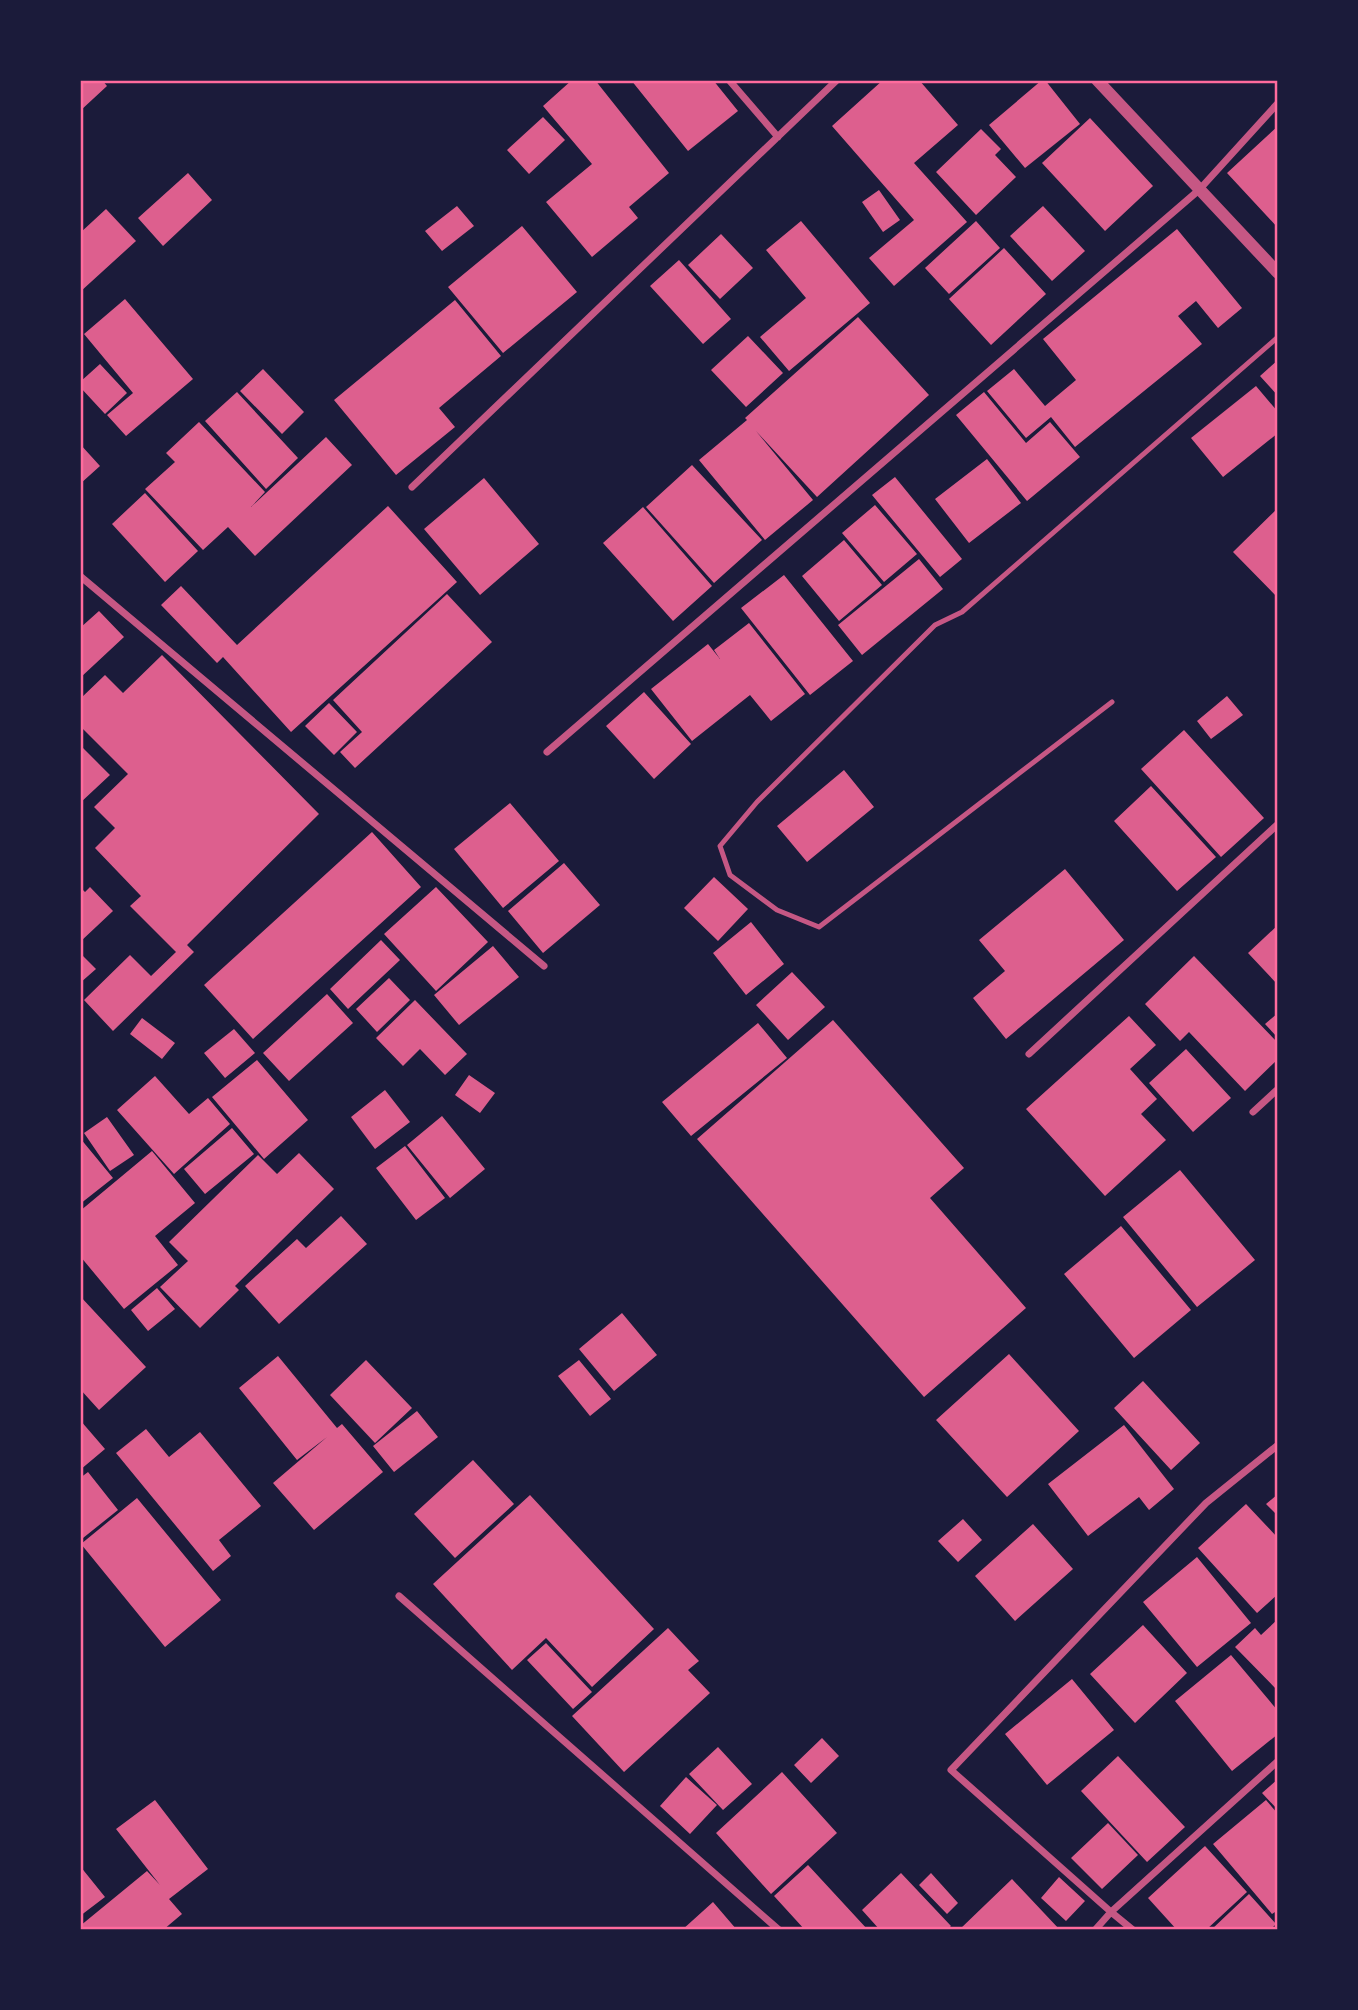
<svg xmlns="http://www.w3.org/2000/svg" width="1358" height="2010" viewBox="0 0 1358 2010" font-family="'Titillium Web',sans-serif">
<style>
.building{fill:#dd5f8e}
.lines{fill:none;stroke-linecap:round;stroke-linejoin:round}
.service{stroke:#c65784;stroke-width:5}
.minor{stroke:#c65784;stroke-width:7}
.tertiary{stroke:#c65784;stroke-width:12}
.neatline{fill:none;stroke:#ff6b9d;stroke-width:2.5}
</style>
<rect width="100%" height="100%" fill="#1b1b3a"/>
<path class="building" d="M80,80H102L107,86L80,111Z
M572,80H595L669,173L629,207L638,218L592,257L546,202L592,164L543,106Z
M631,80H713L738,111L688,151Z
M883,80H919L958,125L914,163L967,222L894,286L869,258L914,220L832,126Z
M1042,80H1045L1080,124L1025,168L989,125Z
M543,117L565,140L529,174L507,150Z
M1090,118L1153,186L1105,231L1042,163Z
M1278,126V228L1227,173Z
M981,129L1001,149L995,155L1016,177L976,215L936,172Z
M188,173L212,200L163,246L138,218Z
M879,190L900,220L883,232L862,202Z
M457,206L474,226L442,251L425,231Z
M1043,206L1085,251L1052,281L1010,236Z
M106,209L136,241L80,292V233Z
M801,221L870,303L789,371L760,337L806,298L766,250Z
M976,221L1000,248L949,294L925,268Z
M522,226L577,292L503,353L448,287Z
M1177,229L1242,308L1218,328L1196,301L1178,316L1202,344L1075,447L1051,417L1026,438L987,391L1014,369L1045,406L1076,380L1043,339Z
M721,234L753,268L720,299L688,265Z
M1004,248L1046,294L991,345L949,299Z
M679,260L731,319L703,344L650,286Z
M125,299L193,379L126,436L107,415L133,393L84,334Z
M455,300L501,356L439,408L455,427L396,475L334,400Z
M858,317L929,395L817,497L756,431L813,500L765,540L699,460L747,420L745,418Z
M748,336L783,373L746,407L711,370Z
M1278,360V396L1260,376Z
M100,364L127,393L105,414L80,387V382Z
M263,369L304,412L282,434L240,391Z
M1256,386L1278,412V433L1223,477L1191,438Z
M237,392L298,458L266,489L205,421Z
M984,392L1026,443L1050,422L1080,457L1027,501L956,415Z
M199,422L265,492L251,507L326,437L352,465L255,556L228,527L203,550L145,489L175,462L166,453Z
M80,444L100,466L80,484Z
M987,459L1021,503L969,543L935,499Z
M692,465L762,540L714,583L646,507Z
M895,477L962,559L940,577L872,495Z
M484,478L539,544L480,595L424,529Z
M145,493L198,551L165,582L112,524Z
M875,505L917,554L884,582L842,533Z
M388,506L457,582L291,732L223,657L217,663L161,605L181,586L237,645Z
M643,507L712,586L673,621L603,543Z
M1278,508V598L1233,552Z
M844,540L882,585L839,621L802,576Z
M919,559L943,589L862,655L838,625Z
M784,575L853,661L810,695L741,608Z
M447,594L492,642L355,768L340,752L362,732L333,700Z
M99,611L124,637L80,678V628Z
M749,623L805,694L771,721L750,695L692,741L651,689L708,644L720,659L714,650Z
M162,655L319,814L187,945L194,952L113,1031L84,1000L130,955L151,976L176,952L130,906L141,896L95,848L115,828L94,807L128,774L80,726V699L105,675L123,693Z
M644,692L691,744L654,779L606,726Z
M1227,696L1243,715L1211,739L1197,721Z
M329,703L357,732L334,755L305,726Z
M1184,730L1264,818L1221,857L1141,769Z
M80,745L110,775L80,803Z
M844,770L874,807L807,862L777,826Z
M1151,786L1216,857L1177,891L1114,821Z
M510,803L559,861L503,908L454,849Z
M372,832L421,887L253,1039L204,985Z
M564,863L600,905L543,953L508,911Z
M1065,869L1124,940L1006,1039L973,998L1005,971L979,940Z
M714,877L748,909L718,941L684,908Z
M80,887L85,892L90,887L113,911L80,942Z
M436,887L488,942L436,991L384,934Z
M751,922L784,964L746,995L713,953Z
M1278,925V985L1248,953Z
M381,940L400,960L348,1009L330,989Z
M493,946L519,977L459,1025L434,995Z
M80,953L96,969L80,983Z
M1194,956L1278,1043V1059L1245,1091L1189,1032L1180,1041L1145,1004Z
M792,972L825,1007L788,1040L756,1005Z
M389,978L410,1000L377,1032L356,1009Z
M327,994L353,1023L289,1081L263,1053Z
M415,1000L467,1054L445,1075L420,1049L403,1066L376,1038Z
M1278,1013V1038L1265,1024Z
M1129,1016L1156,1045L1130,1069L1157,1099L1141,1114L1166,1140L1105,1196L1026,1109Z
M142,1018L175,1043L162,1059L130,1034Z
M833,1020L964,1168L930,1198L1026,1308L924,1397L697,1139Z
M758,1023L787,1058L691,1136L662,1102Z
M234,1029L255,1053L225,1078L204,1053Z
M1186,1049L1231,1098L1193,1132L1149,1083Z
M257,1060L308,1120L264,1159L212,1097Z
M469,1075L495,1093L480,1113L455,1095Z
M155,1076L189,1114L208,1098L230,1124L174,1174L117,1110Z
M385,1090L410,1122L375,1149L351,1117Z
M442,1116L485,1169L450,1198L407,1145Z
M107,1117L134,1155L110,1171L84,1133Z
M232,1128L254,1154L205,1194L184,1169Z
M80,1138L113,1178L80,1204Z
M405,1146L445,1198L416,1220L376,1168Z
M152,1151L195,1203L155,1236L178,1265L124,1309L80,1256V1211Z
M299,1153L334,1189L235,1286L239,1290L200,1328L160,1287L188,1261L169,1242L258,1155L277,1174Z
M1180,1170L1255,1260L1197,1307L1123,1217Z
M341,1216L367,1244L279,1324L245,1286L297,1239L306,1248Z
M1121,1226L1191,1310L1134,1358L1064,1274Z
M157,1288L175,1309L148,1331L131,1310Z
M80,1296L146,1367L99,1410L80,1389Z
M622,1313L657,1355L614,1391L579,1349Z
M1009,1354L1079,1431L1007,1497L936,1420Z
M278,1356L337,1428L342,1424L383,1472L314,1530L273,1483L327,1437L297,1460L239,1388Z
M366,1360L412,1408L375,1443L330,1395Z
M579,1360L611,1399L590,1416L558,1376Z
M1143,1381L1200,1443L1171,1470L1114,1408Z
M417,1411L438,1437L394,1472L373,1446Z
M80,1420L105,1449L80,1470Z
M1124,1425L1174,1489L1149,1510L1139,1497L1088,1536L1048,1484Z
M146,1429L169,1457L200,1432L261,1506L219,1540L231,1556L213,1571L116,1453Z
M473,1460L514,1504L455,1558L414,1514Z
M88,1472L118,1510L83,1538L80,1535V1478Z
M1278,1494V1516L1266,1504Z
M530,1495L654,1629L592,1687L546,1638L512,1670L433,1584Z
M137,1498L221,1600L165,1647L81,1544Z
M1246,1504L1278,1538V1594L1257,1613L1198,1548Z
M963,1519L982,1540L958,1562L938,1541Z
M1033,1524L1073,1569L1015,1621L975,1576Z
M1197,1557L1251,1623L1197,1667L1143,1602Z
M1278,1619V1691L1235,1647L1255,1628L1261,1635Z
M1143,1625L1187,1673L1135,1723L1090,1674Z
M668,1628L699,1661L688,1670L710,1693L624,1772L572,1716Z
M546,1643L592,1692L573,1709L527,1660Z
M1231,1655L1278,1711V1734L1232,1771L1175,1701Z
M1072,1679L1114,1730L1047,1785L1005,1734Z
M822,1738L839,1756L811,1783L794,1765Z
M718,1747L752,1784L723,1810L689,1774Z
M1118,1756L1185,1827L1147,1862L1081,1791Z
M782,1772L837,1833L771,1894L716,1833Z
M686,1777L717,1805L690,1834L660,1806Z
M1278,1779V1810L1262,1793Z
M155,1800L208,1869L169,1899L182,1914L163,1930H80V1926L147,1871L160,1885L116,1829Z
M1266,1800L1278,1814V1910L1272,1914L1213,1844Z
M1108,1823L1138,1855L1102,1889L1071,1858Z
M1205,1846L1247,1892L1206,1930H1177L1148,1898Z
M808,1865L868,1930H805L774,1896Z
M80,1866L105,1897L80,1916Z
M901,1873L951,1926L947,1930H880L862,1910Z
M931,1873L958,1903L947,1914L919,1885Z
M1059,1877L1085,1901L1066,1921L1041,1898Z
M1012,1879L1060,1930H959Z
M1249,1894L1276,1924L1270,1930H1211Z
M713,1902L737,1930H682Z"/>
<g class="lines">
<path class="service" d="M1112,702L819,927L777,910L730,875L720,846L757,802L935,625L962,612L1278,337"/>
<path class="minor" d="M729,80L778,137
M412,487L837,80
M80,576L544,966
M547,752L1199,190L1278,103
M1029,1054L1278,824
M1253,1112L1278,1089
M1278,1445L1206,1503L951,1770L1111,1912L1278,1761
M399,1596L779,1930
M1095,1930L1111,1912L1133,1930"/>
<path class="tertiary" d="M1097,80L1278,273"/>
</g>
<rect width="1358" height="2010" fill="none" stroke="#1b1b3a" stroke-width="164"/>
<rect x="82" y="82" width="1194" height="1846" class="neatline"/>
</svg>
